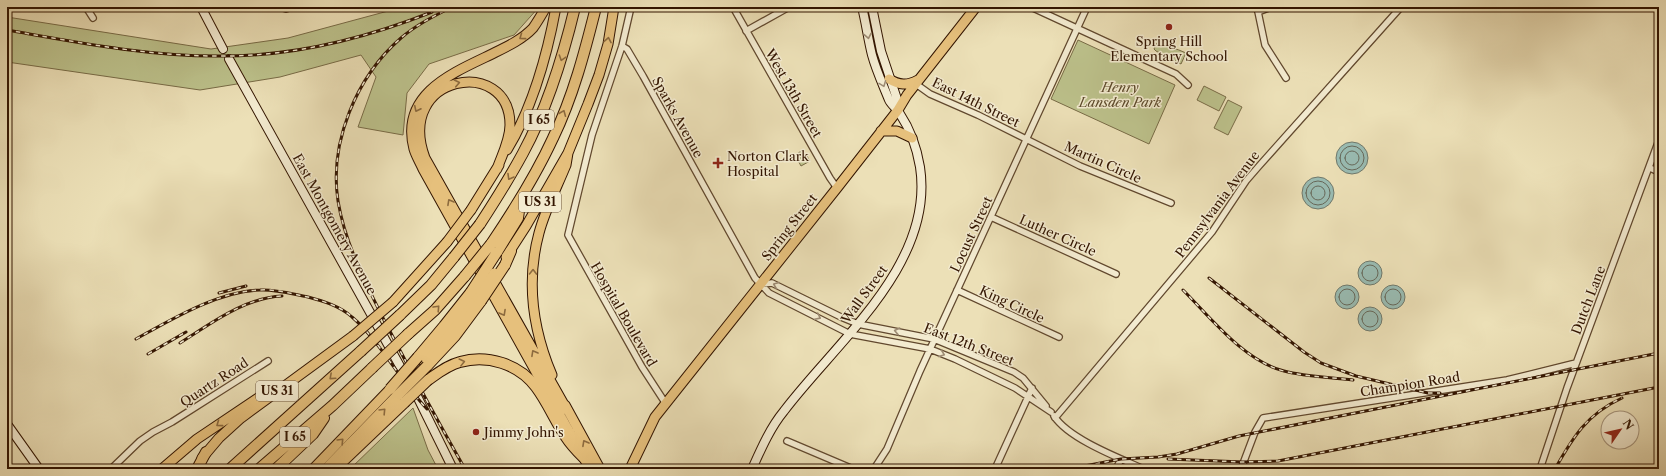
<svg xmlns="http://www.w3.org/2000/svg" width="1666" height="476" viewBox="0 0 1666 476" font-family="'Libre Caslon Text',serif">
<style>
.green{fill:#bcc18b;stroke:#786b46}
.water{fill:#99bcb3;stroke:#70796c}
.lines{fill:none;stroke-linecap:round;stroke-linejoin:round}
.shore{stroke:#66685a;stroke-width:1}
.street-casing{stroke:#61482e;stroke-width:8}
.secondary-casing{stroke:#331501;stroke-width:10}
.primary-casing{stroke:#331501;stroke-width:11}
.highway-casing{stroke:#331501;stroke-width:12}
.street{stroke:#f3ebd0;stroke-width:5.5}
.secondary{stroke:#f3ebd0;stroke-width:8}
.primary{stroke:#e6c07c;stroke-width:9}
.highway{stroke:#e6c07c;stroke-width:10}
.rail-casing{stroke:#331501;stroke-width:3}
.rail{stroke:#f3ebd0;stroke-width:1.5;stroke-dasharray:4.5;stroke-linecap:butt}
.primary-bridge-casing{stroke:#331501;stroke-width:11;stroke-linecap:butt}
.highway-bridge-casing{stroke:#331501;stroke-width:12;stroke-linecap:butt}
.primary-bridge{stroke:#e6c07c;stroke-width:9}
.highway-bridge{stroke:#e6c07c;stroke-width:10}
.oneway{stroke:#9d8b73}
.oneway2{stroke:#8c6a3e}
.poi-dot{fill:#8f2418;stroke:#f3ebd0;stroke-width:1.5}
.labels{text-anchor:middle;stroke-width:3;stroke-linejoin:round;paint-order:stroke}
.shield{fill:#f3ebd0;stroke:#6d553f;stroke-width:1}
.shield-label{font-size:12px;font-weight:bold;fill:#331501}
.poi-label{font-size:13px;fill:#331501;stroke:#f3ebd0;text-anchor:start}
.park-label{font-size:13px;font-style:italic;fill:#5c492a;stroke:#f3ebd0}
.street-label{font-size:13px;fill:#331501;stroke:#f3ebd0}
</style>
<rect width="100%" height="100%" fill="#ece0b7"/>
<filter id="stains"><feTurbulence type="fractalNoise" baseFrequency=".005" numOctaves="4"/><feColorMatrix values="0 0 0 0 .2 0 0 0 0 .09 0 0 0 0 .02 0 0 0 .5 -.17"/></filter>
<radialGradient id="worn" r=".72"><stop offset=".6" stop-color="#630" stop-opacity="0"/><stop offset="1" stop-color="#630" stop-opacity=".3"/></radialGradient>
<path class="green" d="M403,7H539L514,35L429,64L407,93L403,135L358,127L376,77L361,55L280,77L200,90L7,62V17L211,49L288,38Z
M1078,40L1175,85L1149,144L1051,99Z
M1157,43C1167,47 1176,48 1186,53L1181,64L1156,51L1154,49Z
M1204,86L1226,97L1219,111L1197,100Z
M1228,100L1242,107L1228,135L1214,128Z
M803,150L810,161L801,166L795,155Z
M413,408L428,450L438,469H350Z"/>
<path class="water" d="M1336 158a16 16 0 1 1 32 0a16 16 0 1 1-32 0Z
M1302 193a16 16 0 1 1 32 0a16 16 0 1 1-32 0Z
M1358 273a12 12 0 1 1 24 0a12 12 0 1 1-24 0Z
M1381 297a12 12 0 1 1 24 0a12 12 0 1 1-24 0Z
M1335 297a12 12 0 1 1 24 0a12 12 0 1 1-24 0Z
M1358 319a12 12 0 1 1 24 0a12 12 0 1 1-24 0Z"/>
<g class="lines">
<path class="shore" d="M1340 158a12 12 0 1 1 24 0a12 12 0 1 1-24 0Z
M1345 158a7 7 0 1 1 14 0a7 7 0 1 1-14 0Z
M1306 193a12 12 0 1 1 24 0a12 12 0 1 1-24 0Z
M1311 193a7 7 0 1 1 14 0a7 7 0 1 1-14 0Z
M1362 273a8 8 0 1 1 16 0a8 8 0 1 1-16 0Z
M1385 297a8 8 0 1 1 16 0a8 8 0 1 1-16 0Z
M1339 297a8 8 0 1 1 16 0a8 8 0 1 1-16 0Z
M1362 319a8 8 0 1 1 16 0a8 8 0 1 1-16 0Z"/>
<g class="street-casing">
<path id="street" d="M86,7L93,18
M280,7L286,9L292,7
M631,7L622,46L592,135L568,235L642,367L666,404
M733,7L830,178L837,188
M1031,7L1176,74L1188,85
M1257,7L1265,45L1286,78
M1258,12L1271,7
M746,31L789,7
M622,46L627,49L643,76L755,278L769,293L850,334L930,349L955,359L1015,388L1051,412
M916,84L930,94L978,115L1080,166L1171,203
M1650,168L1659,172
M991,217L1116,274
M761,284L772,283L841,317L858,324L934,339L1014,372L1023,378L1046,406
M957,290L1059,337
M1054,416C1069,439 1119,458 1144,469
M1055,418L1212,232L1246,181L1259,166L1401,7
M787,441L853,469
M111,469L140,441L153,432L172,422L268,361
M874,469L887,449L920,371L1087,7
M995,469L1032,388
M1116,469L1121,459
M1241,469L1255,432L1263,418L1507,380L1576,363
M1540,469L1567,388L1659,140"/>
</g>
<g class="secondary-casing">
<path id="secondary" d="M201,7L223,49
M872,7L881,51L897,99L898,110
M229,59L406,377
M413,388L453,469
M7,424L39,469
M752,469C761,449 770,428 784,411C836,342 935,264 920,167C917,149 910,129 900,114C897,108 891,105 889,100C883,85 876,70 872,55C868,39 866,23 862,7"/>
</g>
<g class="primary-casing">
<path id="primary" d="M546,7C542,14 538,21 533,28C522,40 504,48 490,55C450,74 400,95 414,149C416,156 420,162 423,169L590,469
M889,79C899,85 907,86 918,80
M881,131H897L912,138
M507,150C533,107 547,56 556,7
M497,169C502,155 510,140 510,125C510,55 394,74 425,158L567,410
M471,210L499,165
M506,257L526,226L568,153L588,104L599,75L608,44L614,7
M393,302L447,242
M421,360L449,331L477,297
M552,375C533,330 526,281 539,233C545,210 557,187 566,165L568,153
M565,405L600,469
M202,458L219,438L241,418L353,336
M162,469L197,439L267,392
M313,469L390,389
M630,469L655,417L837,188L898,110L907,95L976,7"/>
</g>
<g class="highway-casing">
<path id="highway" d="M480,224C495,201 510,177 523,153C548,107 563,57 575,7
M491,244C514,210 536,175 553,138C573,97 585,51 596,7
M497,252L518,218L520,204
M505,265L511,251
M400,315L431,285L454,257
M408,334L435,310L465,276
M418,357L444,326L471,292
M427,366L455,336L481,301
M428,380C438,373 448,365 460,362C487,354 519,364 536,387C548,403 555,421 566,437C571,445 578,452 584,458
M340,464L404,403
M197,469L206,452
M230,469L361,351
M259,469L332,406L372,368
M276,469L313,434L324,418
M326,469L397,396"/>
</g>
<use href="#street" class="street"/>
<use href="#secondary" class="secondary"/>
<use href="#primary" class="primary"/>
<use href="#highway" class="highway"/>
<g class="rail-casing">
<path id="rail" d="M452,7C434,16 416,25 401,38C356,77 329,143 338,201C345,243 365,282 384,320C410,370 437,420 465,469
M7,30C76,42 146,56 217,56C290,57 364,39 432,12
M1209,278L1304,352L1321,363L1356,376L1428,393H1440
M1183,290C1211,318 1244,361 1284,371C1307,377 1330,377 1353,380
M219,293L246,286
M136,339C172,319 219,291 260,290C276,289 292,294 308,297C323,301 340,306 352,317C380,341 400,381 427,409
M180,343C212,323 244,298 282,296
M148,354L186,332
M1168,459L1243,462L1278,461L1659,387
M1069,469L1121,459L1158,457L1177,454L1239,436L1659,353
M1555,469C1573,437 1587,414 1622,398"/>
</g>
<use href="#rail" class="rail"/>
<g class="primary-bridge-casing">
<path id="primary-bridge" d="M447,242L471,210
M477,297L494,273
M353,336L393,302"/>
</g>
<g class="highway-bridge-casing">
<path id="highway-bridge" d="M454,257L480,224
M465,276L491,244
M471,292L497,252
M481,301L505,265
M361,351L400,315
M372,368L408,334
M390,389L418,357
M397,396L427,366
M404,403L428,380"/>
</g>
<use href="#primary-bridge" class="primary-bridge"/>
<use href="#highway-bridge" class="highway-bridge"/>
</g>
<defs><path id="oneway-chevron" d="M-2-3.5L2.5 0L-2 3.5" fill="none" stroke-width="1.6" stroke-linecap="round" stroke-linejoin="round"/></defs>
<g class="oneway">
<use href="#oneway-chevron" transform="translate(868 36) rotate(79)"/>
<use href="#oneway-chevron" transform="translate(883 84) rotate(69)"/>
<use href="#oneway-chevron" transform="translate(776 285) rotate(-159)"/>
<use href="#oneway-chevron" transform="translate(818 317) rotate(26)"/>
<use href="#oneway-chevron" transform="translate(897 331) rotate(-167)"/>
<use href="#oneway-chevron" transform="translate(942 354) rotate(20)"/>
</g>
<g class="oneway2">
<use href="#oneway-chevron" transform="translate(522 37) rotate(144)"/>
<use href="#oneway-chevron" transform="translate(608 40) rotate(-79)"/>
<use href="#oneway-chevron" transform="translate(562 58) rotate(108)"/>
<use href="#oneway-chevron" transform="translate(457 83) rotate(-12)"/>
<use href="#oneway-chevron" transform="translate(417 109) rotate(116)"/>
<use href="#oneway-chevron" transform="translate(563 113) rotate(-68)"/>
<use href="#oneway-chevron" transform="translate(510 177) rotate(120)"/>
<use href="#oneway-chevron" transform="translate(450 202) rotate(-119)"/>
<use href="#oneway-chevron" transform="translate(533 272) rotate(-89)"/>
<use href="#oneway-chevron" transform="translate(437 308) rotate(-47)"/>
<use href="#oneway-chevron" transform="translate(503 313) rotate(61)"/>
<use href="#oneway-chevron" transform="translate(534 353) rotate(-119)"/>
<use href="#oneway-chevron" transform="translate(462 362) rotate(-14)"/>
<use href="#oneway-chevron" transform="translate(332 377) rotate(138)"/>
<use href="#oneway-chevron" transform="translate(383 411) rotate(-46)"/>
<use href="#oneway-chevron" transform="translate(219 424) rotate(144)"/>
<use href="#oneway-chevron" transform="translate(341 441) rotate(-46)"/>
<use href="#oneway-chevron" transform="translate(585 443) rotate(-119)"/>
</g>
<g class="poi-dot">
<circle cx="1169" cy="27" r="4"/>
<path d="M716 157h4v4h4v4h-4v4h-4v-4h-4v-4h4z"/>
<circle cx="476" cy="432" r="4"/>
</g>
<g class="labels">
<g class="shield">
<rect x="524" y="110" width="30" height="20" rx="3"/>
<rect x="519" y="192" width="42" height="20" rx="3"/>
<rect x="256" y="381" width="42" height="20" rx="3"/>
<rect x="280" y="427" width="30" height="20" rx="3"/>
</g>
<g class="shield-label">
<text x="539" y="124">I 65</text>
<text x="540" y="206">US 31</text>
<text x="277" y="395">US 31</text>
<text x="295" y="441">I 65</text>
</g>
<g class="poi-label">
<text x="1169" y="46" text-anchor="middle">Spring Hill<tspan x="1169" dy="15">Elementary School</tspan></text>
<text x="727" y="161">Norton Clark<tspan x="727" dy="15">Hospital</tspan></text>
<text x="484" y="437">Jimmy John's</text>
</g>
<g class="park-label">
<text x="1120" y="92">Henry<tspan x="1120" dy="15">Lansden Park</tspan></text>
</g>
<g class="street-label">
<text transform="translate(794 93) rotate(60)" y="5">West 13th Street</text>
<text transform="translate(976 102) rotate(26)" y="5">East 14th Street</text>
<text transform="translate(678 117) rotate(61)" y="5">Sparks Avenue</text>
<text transform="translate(1103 162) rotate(24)" y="5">Martin Circle</text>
<text transform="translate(1217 204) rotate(-53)" y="5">Pennsylvania Avenue</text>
<text transform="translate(335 224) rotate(61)" y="5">East Montgomery Avenue</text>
<text transform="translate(789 227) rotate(-52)" y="5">Spring Street</text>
<text transform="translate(971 234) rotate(-65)" y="5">Locust Street</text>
<text transform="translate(1058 235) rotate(24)" y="5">Luther Circle</text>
<text transform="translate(864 294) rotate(-54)" y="5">Wall Street</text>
<text transform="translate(1588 300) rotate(-69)" y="5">Dutch Lane</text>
<text transform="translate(1012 304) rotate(25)" y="5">King Circle</text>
<text transform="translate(624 314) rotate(60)" y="5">Hospital Boulevard</text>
<text transform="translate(969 344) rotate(21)" y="5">East 12th Street</text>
<text transform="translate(214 382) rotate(-33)" y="5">Quartz Road</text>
<text transform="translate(1410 384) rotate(-9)" y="5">Champion Road</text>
</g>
</g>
<rect width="1666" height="476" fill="none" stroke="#ece0b7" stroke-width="24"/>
<rect x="8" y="8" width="1650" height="460" fill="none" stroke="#331501" stroke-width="2"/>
<rect x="12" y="12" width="1642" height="452" fill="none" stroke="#331501"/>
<g transform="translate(1620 430) rotate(56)"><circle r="19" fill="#f3ebd0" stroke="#a6957d"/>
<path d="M0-3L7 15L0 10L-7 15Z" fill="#8f2418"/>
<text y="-6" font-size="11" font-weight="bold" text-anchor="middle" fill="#331501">N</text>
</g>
<rect width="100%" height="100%" filter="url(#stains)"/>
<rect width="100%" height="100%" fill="url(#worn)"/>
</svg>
